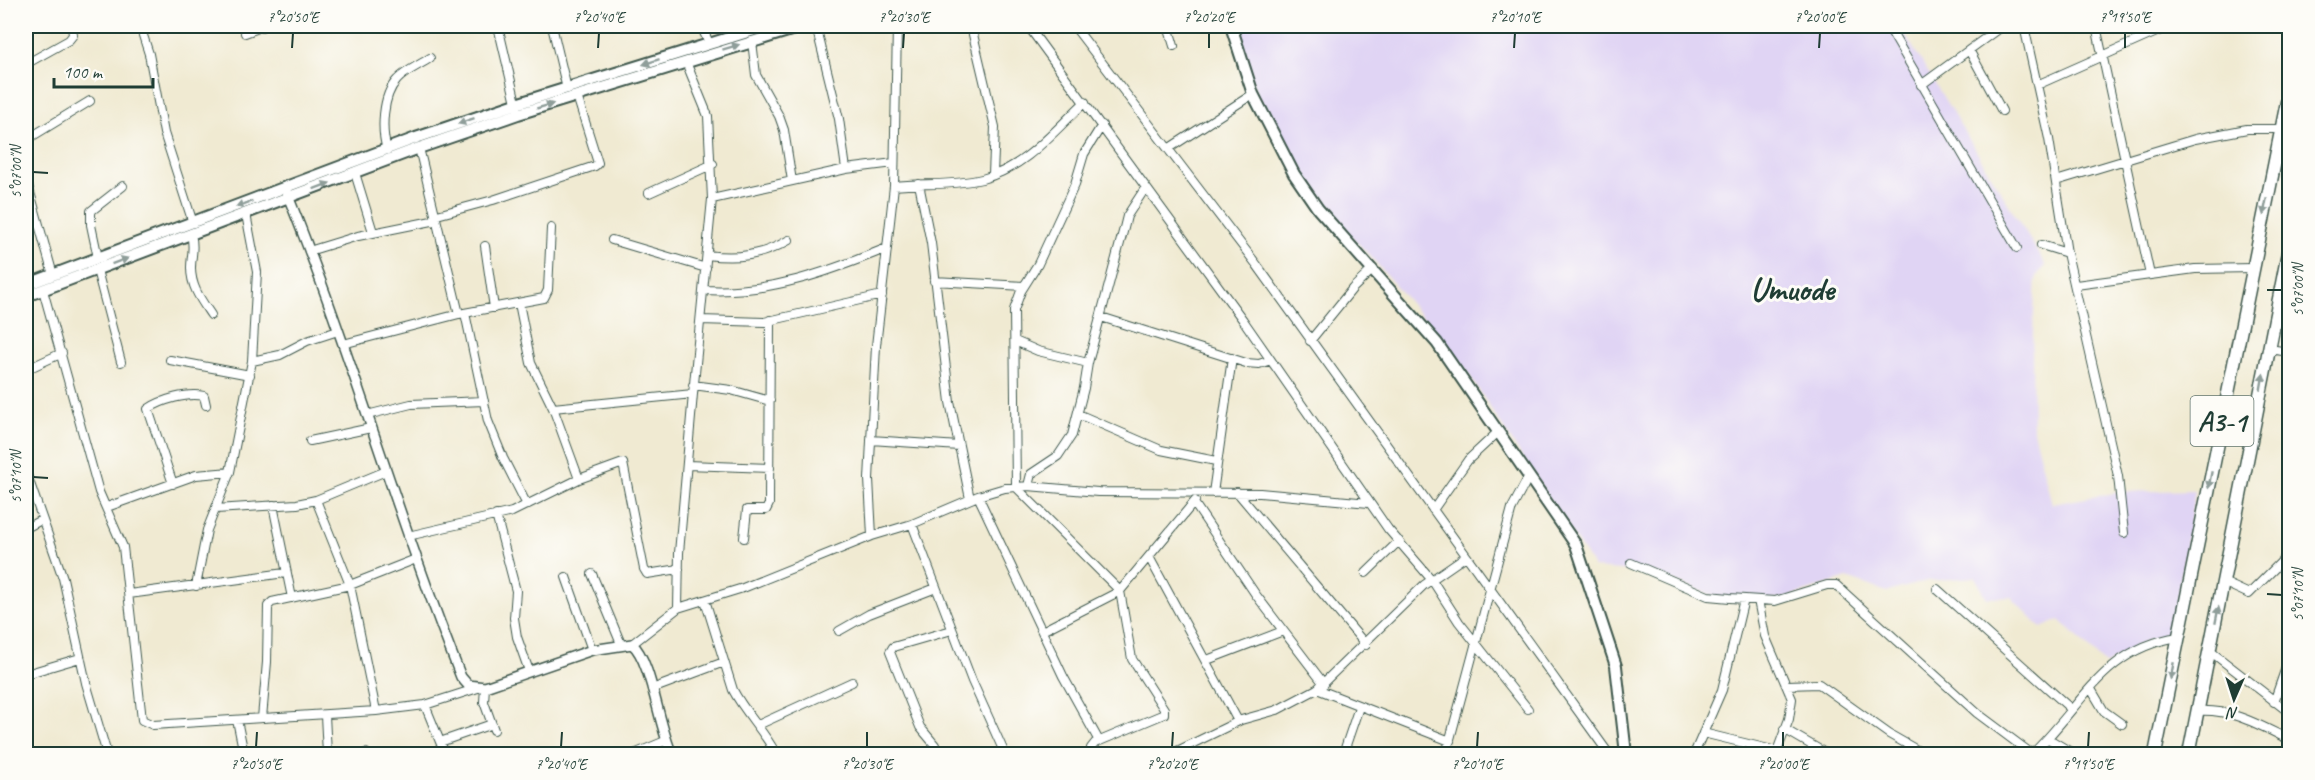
<svg xmlns="http://www.w3.org/2000/svg" width="2315" height="780" viewBox="0 0 2315 780" font-family="Caveat,sans-serif">
<style>
.built{fill:#e0d4f4}
.lines{fill:none;stroke-linecap:round;stroke-linejoin:round}
.minor-casing{stroke:#3e574c;stroke-width:10}
.tertiary-casing{stroke:#3e574c;stroke-width:12}
.secondary-casing{stroke:#3e574c;stroke-width:14}
.trunk-casing{stroke:#3e574c;stroke-width:15}
.minor{stroke:#fff;stroke-width:8}
.tertiary{stroke:#fff;stroke-width:9}
.secondary{stroke:#fff;stroke-width:10}
.trunk{stroke:#fff;stroke-width:12}
.oneway{fill:#8f9e9a}
.ticks{fill:none;stroke:#1f3d34;stroke-width:2}
.labels{text-anchor:middle;stroke-width:6;stroke-linejoin:round;paint-order:stroke}
.shield{fill:#fdfcf7;stroke:#62766e;stroke-width:1.5}
.shield-label{font-size:28px;font-weight:bold;fill:#1f3d34}
.quarter-label{font-size:33px;font-weight:bold;fill:#1f3d34;stroke:#fdfcf7}
.neatline{fill:none;stroke:#1f3d34;stroke-width:2}
.ticks-label{font-size:15px;text-anchor:middle;fill:#1f3d34}
</style>
<rect width="100%" height="100%" fill="#fdfcf7"/>
<filter id="ink" filterUnits="userSpaceOnUse"><feTurbulence type="fractalNoise" baseFrequency=".0167" numOctaves="2"/><feDisplacementMap in="SourceGraphic" scale="12" xChannelSelector="R" yChannelSelector="G"/><feConvolveMatrix kernelMatrix="1 2 1 2 8 2 1 2 1" color-interpolation-filters="sRGB"/></filter>
<filter id="wash" filterUnits="userSpaceOnUse"><feTurbulence type="fractalNoise" baseFrequency=".008" numOctaves="4" result="noise"/><feDisplacementMap in="SourceGraphic" scale="24" xChannelSelector="R" yChannelSelector="G"/><feGaussianBlur stdDeviation="1.35" result="paint"/><feColorMatrix in="noise" values="0 0 0 0 0 0 0 0 0 0 0 0 0 0 0 0 0 1.4 0 .05"/><feComposite in="paint" operator="in"/></filter>
<g filter="url(#wash)">
<rect width="100%" height="100%" fill="#f0ead2"/>
<path class="built" d="M1245,26H1900L2046,266L2036,276L2032,352L2033,431L2052,504L2121,492L2195,490L2172,633L2143,642L2106,665L2060,620L2041,628L2011,597L1987,598L1975,577L1927,581L1887,592L1847,578L1782,599L1728,601L1648,572L1594,568L1462,364L1372,258L1302,185L1263,116L1236,32Z"/>
</g>
<g filter="url(#ink)">
<g class="lines">
<g class="minor-casing">
<path id="minor" d="M140,26L149,54L164,133L193,223
M498,26L517,107
M552,26L567,89
M701,26L709,43
M971,26L995,127L993,174
M1028,26L1243,320L1388,529L1432,580L1459,622L1528,709
M1074,26L1257,265L1609,754
M1168,26L1174,46
M1888,26L2017,248
M2024,26L2049,139L2067,253
M2096,26L2150,275
M245,33L264,26
M752,41L756,75L779,116L784,130L792,181
M1969,50L2002,111
M26,64L69,40L73,35L72,26
M1921,85L2002,26
M2037,85L2170,26
M26,140L90,101
M419,148L459,314
M1168,149L1253,94
M387,150C381,130 382,96 397,80C405,71 420,65 430,58
M846,169L894,163
M355,173L373,232
M26,178L53,275
M2056,181L2195,139L2247,129H2281
M919,184L931,243L950,402L970,499
M894,186C923,183 953,186 982,179C1025,168 1054,131 1085,102
M649,193L713,164
M712,199L846,169L839,119L816,26
M191,235C195,247 191,256 191,268C191,287 201,300 211,315
M612,240L706,268
M2041,245L2067,253L2118,476L2124,533
M485,246L494,308
M309,251L358,236L432,221L437,215L493,200L595,166L598,163L577,96
M707,255C737,259 762,256 789,240
M98,258L91,225V211L123,186
M97,270L121,362
M934,281L1024,286
M2076,285L2195,269L2253,268
M43,290L99,492L123,547L142,720L153,725L376,711L425,705L478,688
M704,290C769,294 828,272 887,248
M519,303L531,363L553,408L579,479
M465,313L488,421L503,458L527,505
M1101,317L1246,363L1259,364L1271,360
M701,320L764,322L882,295
M1015,341L1038,351L1088,363
M1310,341L1353,288L1373,269
M343,344L459,314L544,298L548,290L551,228
M2268,349L2290,352
M170,360L250,375
M252,361L280,355L307,341L338,331
M34,366L62,353
M693,385L731,390L770,401
M553,408L693,394
M1078,414L1161,450L1216,461
M367,415L411,404L484,401
M871,440L959,446
M310,441L371,428
M687,465L770,468
M26,472L63,578L86,683L107,754
M173,484L148,409C161,400 188,392 204,396L206,405
M1028,486L1031,474L1058,456L1072,435L1084,388L1088,363L1124,228L1127,216L1146,187
M1237,492L1366,645
M1213,493L1232,358
M978,496L1063,676L1099,741
M316,500L350,585L376,711
M1194,503L1256,595L1324,684
M273,505L292,598
M107,507L196,475L230,472
M216,509L297,504L316,500L386,471
M1433,510L1468,460L1498,432
M496,515L516,591L514,618L517,637L529,671
M912,524L972,681L1005,754
M26,528L41,520
M408,536L512,512L579,479L623,463L644,569L647,574L679,569
M872,536L869,479L876,346L894,186L897,26
M744,538L747,510H766L769,504L770,320
M1149,557L1238,721
M1631,563L1708,596L1730,598L1775,601L1827,585H1836L1977,713L2032,754
M1366,573L1399,541
M592,574L621,644
M566,577L592,650
M2223,582L2249,594L2290,553
M196,586L207,530L230,472L252,361L257,272L246,214
M1937,589L2071,709
M129,594L285,573
M705,600L733,690C745,713 764,731 776,754
M1758,600L1765,636L1792,699L1789,719L1776,754
M678,608L679,553L693,394L712,199L708,116L686,62
M839,631L869,614L936,588
M1042,631L1120,591L1195,501
M632,644L678,608L743,588L872,536L912,524L978,496L1005,488L1028,486L1098,492L1260,493L1369,503
M2210,651L2290,713
M1207,660L1283,631
M26,674L80,658
M1787,685L1819,684L1889,734L1924,754
M485,687L484,702L494,730
M652,689L724,662
M1317,689L1450,741
M2091,689L2104,711L2122,724
M2274,702L2290,656
M425,705L445,754
M2198,711C2233,709 2259,725 2290,740
M325,715L327,754
M262,718L267,662L268,606L272,602L350,585L416,559
M237,720L244,754
M758,725L852,682
M1784,729L1827,754
M1703,733L1777,751
M2049,739L2074,754
M440,742L492,724
M366,753L367,754
M47,754L50,753
M634,754L665,741
M935,754V745L920,727L890,652L893,647L952,630
M1093,754L1091,748L1095,743L1164,714V709L1132,659L1120,591L1016,487L1014,310L1021,291L1038,264L1075,184L1084,154L1102,125
M1171,754L1241,720L1277,710L1317,689L1424,585L1466,556
M1343,754L1359,707
M1446,754L1512,508L1528,478
M1694,754L1722,690L1744,599
M2032,754C2082,707 2103,648 2179,637"/>
</g>
<g class="tertiary-casing">
<path id="tertiary" d="M286,191C351,351 397,517 461,677L468,685L485,687L592,650L632,644C651,659 659,728 672,754"/>
</g>
<g class="secondary-casing">
<path id="secondary" d="M1231,26L1253,94L1294,174L1318,209L1437,343L1576,545L1616,666L1626,754
M26,285L416,138L516,104L767,26
M26,296L419,148L518,114L804,26"/>
</g>
<g class="trunk-casing">
<path id="trunk" d="M2155,754L2290,87
M2189,754L2290,243"/>
</g>
<use href="#minor" class="minor"/>
<use href="#tertiary" class="tertiary"/>
<use href="#secondary" class="secondary"/>
<use href="#trunk" class="trunk"/>
</g>
<defs><path id="oneway-solid" d="M-6-.8H1V-3.2L6.5 0L1 3.2V.8H-6Z" transform="scale(1.5)"/></defs>
<g class="oneway">
<use href="#oneway-solid" transform="translate(731 47) rotate(-17)"/>
<use href="#oneway-solid" transform="translate(651 62) rotate(162)"/>
<use href="#oneway-solid" transform="translate(545 106) rotate(-16)"/>
<use href="#oneway-solid" transform="translate(466 121) rotate(161)"/>
<use href="#oneway-solid" transform="translate(322 186) rotate(-21)"/>
<use href="#oneway-solid" transform="translate(244 204) rotate(160)"/>
<use href="#oneway-solid" transform="translate(2265 207) rotate(101)"/>
<use href="#oneway-solid" transform="translate(120 261) rotate(-20)"/>
<use href="#oneway-solid" transform="translate(2262 382) rotate(-80)"/>
<use href="#oneway-solid" transform="translate(2210 480) rotate(101)"/>
<use href="#oneway-solid" transform="translate(2217 615) rotate(-79)"/>
<use href="#oneway-solid" transform="translate(2172 671) rotate(101)"/>
</g>
</g>
<path class="ticks" d="M292,48L293,33M598,48L599,33M903,48L904,33M1209,48V33M1514,48L1515,33M1819,48L1820,33M2125,48V33M33,172L48,173M2267,290H2282M33,477L48,478M2267,594L2282,595M256,747L257,732M561,747L562,732M867,747V732M1172,747L1173,732M1477,747L1478,732M1783,747V732M2088,747L2089,732"/>
<g class="labels">
<rect class="shield" x="2190.5" y="396" width="63" height="50" rx="4.5"/>
<g class="shield-label">
<text x="2222" y="431">A3-1</text>
</g>
<g class="quarter-label">
<text x="1792" y="300">Umuode</text>
</g>
</g>
<rect width="2315" height="780" fill="none" stroke="#fdfcf7" stroke-width="66"/>
<g transform="translate(2234 699) rotate(183)" stroke="#fdfcf7" stroke-width="4.5" paint-order="stroke">
<path d="M0-4.5L10 22L0 15L-10 22Z" fill="#1f3d34"/>
<text y="-9" font-size="16" font-weight="bold" text-anchor="middle" fill="#1f3d34">N</text>
</g>
<path d="M54 78v9h99v-9" fill="none" stroke="#1f3d34" stroke-width="3"/>
<text x="63" y="78" font-size="18" fill="#1f3d34" stroke="#fdfcf7" stroke-width="4.5" paint-order="stroke">100 m</text>
<rect x="33" y="33" width="2249" height="714" class="neatline"/>
<g class="ticks-label">
<text x="293" y="22">7°20'50"E</text>
<text x="599" y="22">7°20'40"E</text>
<text x="904" y="22">7°20'30"E</text>
<text x="1209" y="22">7°20'20"E</text>
<text x="1515" y="22">7°20'10"E</text>
<text x="1820" y="22">7°20'00"E</text>
<text x="2125" y="22">7°19'50"E</text>
<text transform="translate(16 172) rotate(-90)" y="5">5°07'00"N</text>
<text transform="translate(2298 290) rotate(-90)" y="5">5°07'00"N</text>
<text transform="translate(16 477) rotate(-90)" y="5">5°07'10"N</text>
<text transform="translate(2298 595) rotate(-90)" y="5">5°07'10"N</text>
<text x="256" y="769">7°20'50"E</text>
<text x="561" y="769">7°20'40"E</text>
<text x="867" y="769">7°20'30"E</text>
<text x="1172" y="769">7°20'20"E</text>
<text x="1477" y="769">7°20'10"E</text>
<text x="1783" y="769">7°20'00"E</text>
<text x="2088" y="769">7°19'50"E</text>
</g>
</svg>
